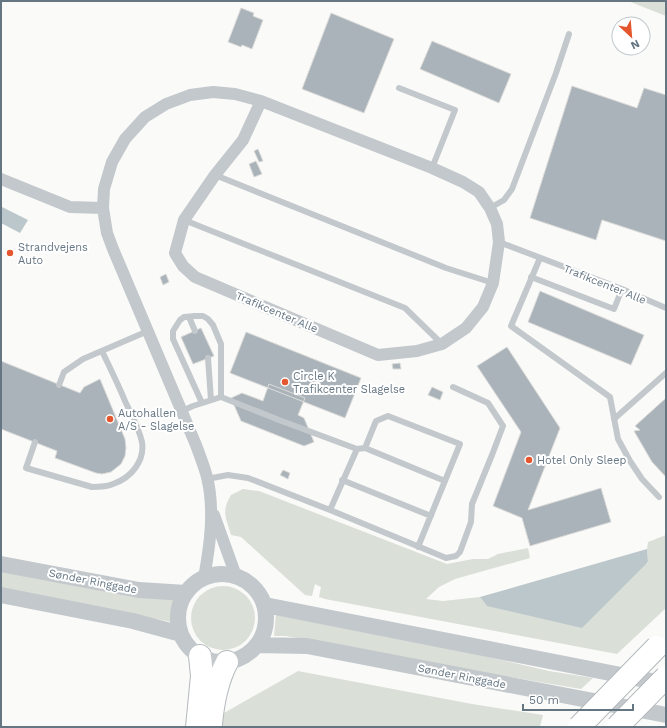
<svg xmlns="http://www.w3.org/2000/svg" width="667" height="728" viewBox="0 0 667 728" font-family="'Work Sans',sans-serif">
<style>
.green{fill:#dadfd7}
.water{fill:#bbc7cb}
.building{fill:#aab3b9;stroke:#dcdcda}
.lines{fill:none;stroke-linecap:round;stroke-linejoin:round}
.motorway-casing{stroke:#b4b9bd;stroke-width:24}
.service{stroke:#c3c8cc;stroke-width:6}
.minor{stroke:#c3c8cc;stroke-width:12}
.tertiary{stroke:#c3c8cc;stroke-width:16}
.motorway{stroke:#fff;stroke-width:22}
.motorway-bridge-casing{stroke:#b4b9bd;stroke-width:24;stroke-linecap:butt}
.motorway-bridge{stroke:#fff;stroke-width:22}
.poi-dot{fill:#e4572e;stroke:#fff;stroke-width:1.5}
.labels{text-anchor:middle;stroke-width:4;stroke-linejoin:round;paint-order:stroke}
.poi-label{font-size:11px;fill:#657683;stroke:#fff;text-anchor:start}
.street-label{font-size:11px;fill:#657683;stroke:#fff}
</style>
<rect width="100%" height="100%" fill="#fafaf8"/>
<path class="green" d="M628,1H666V16Z
M243,489L259,491L447,564L473,559H488L498,554L528,548L530,558L455,579L439,587L426,599L443,601L480,597L487,606L648,563L647,549L648,542L666,535V608L617,654L325,599L319,597L321,587L315,584L312,596L305,595L241,537L231,535C226,517 221,512 231,495Z
M1,570L173,600L171,622L1,588Z
M191 618a32 32 0 1 1 64 0a32 32 0 1 1-64 0Z
M276,613L398,636L549,671L593,678L581,689L432,664L311,640L285,636H274Z
M298,671L472,704L543,715L540,727H216L217,717Z"/>
<path class="water" d="M2,207L28,220L20,233L1,223V210Z
M647,549L648,562L582,628L487,606L480,597Z"/>
<path class="building" d="M241,8L254,13L253,16L263,20L252,49L242,45L241,47L228,42Z
M331,13L394,39L364,113L302,89Z
M432,41L511,74L499,103L420,69Z
M572,86L637,108L644,88L666,95V241L602,220L596,240L530,218Z
M258,149L263,161L259,162L254,151Z
M256,161L262,174L254,177L249,164Z
M166,274L169,282L163,285L160,277Z
M540,291L644,335L631,365L528,322Z
M201,328L214,356L193,364L181,337Z
M246,332L361,378L345,418L230,373Z
M507,347L560,428L528,510L601,488L611,522L530,546L522,518L493,506L521,432L477,366Z
M1,361L80,393L84,387L100,379L125,439L126,448L125,456L121,464L111,472L102,474L96,473L55,458L57,451L1,429Z
M400,363L401,369H393L392,364Z
M269,384L305,398L298,415L304,418L314,442L304,446L241,421L231,398L242,393L263,401Z
M432,387L443,392L440,400L428,395Z
M666,398V477L652,462L634,431L640,430L635,426Z
M283,470L290,473L288,479L280,475Z"/>
<g class="lines">
<g class="motorway-casing">
<path id="motorway" d="M211,724C213,702 217,681 227,662
M197,727L202,676L200,656"/>
</g>
<path class="service" d="M399,88L455,110L432,168
M215,175L446,268L493,283
M490,208L504,200L512,189L556,73L569,34
M184,220L405,308L442,344
M499,242L622,289L666,308
M540,258L511,326L610,397L618,439L630,461L642,479L659,497
M531,277L614,309L622,289
M189,317L195,331
M208,358L211,400
M59,385L64,372L83,359L148,331
M202,403L173,339V331L180,320L184,317L195,316H203L208,319L213,325L221,344V397
M182,411L193,406L221,397L279,420L357,449L330,510
M614,419L666,373
M35,442L26,468L92,487C99,487 106,487 113,484C131,478 145,461 142,442C139,428 131,414 125,401C118,384 110,368 102,351
M365,448L445,481
M357,449L365,448L376,421L388,416L460,444L418,547
M207,479L228,475L248,478L330,510L439,555L446,558L456,556L460,552L471,522L472,504L492,455L503,426L488,403L453,387
M342,480L431,516"/>
<path class="minor" d="M1,179L70,207L103,208
M214,515L236,576
M204,578C210,545 215,510 207,477C204,466 200,456 196,445L113,249L107,233L103,208L104,189L112,162L125,139L145,117L166,104L190,95L213,92L235,94L261,101L432,168L463,182L479,192L490,208L497,224L499,242L493,283L483,307L466,328L442,344L417,351L378,355L195,277L183,266L175,253L184,220L215,175L243,140L261,101"/>
<path class="tertiary" d="M1,564L139,590L186,593
M178 618a44 44 0 1 1 88 0a44 44 0 1 1-88 0Z
M1,595L133,621L181,634
M265,605L666,684
M257,645L307,646L666,715"/>
<use href="#motorway" class="motorway"/>
<g class="motorway-bridge-casing">
<path id="motorway-bridge" d="M579,727L657,647
M617,727L666,677"/>
</g>
<use href="#motorway-bridge" class="motorway-bridge"/>
</g>
<g class="poi-dot">
<circle cx="10" cy="253" r="4"/>
<circle cx="285" cy="382" r="4"/>
<circle cx="110" cy="419" r="4"/>
<circle cx="529" cy="460" r="4"/>
</g>
<g class="labels">
<g class="poi-label">
<text x="18" y="251">Strandvejens<tspan x="18" dy="13">Auto</tspan></text>
<text x="293" y="380">Circle K<tspan x="293" dy="13">Trafikcenter Slagelse</tspan></text>
<text x="118" y="417">Autohallen<tspan x="118" dy="13">A/S - Slagelse</tspan></text>
<text x="537" y="464">Hotel Only Sleep</text>
</g>
<g class="street-label">
<text transform="translate(605 284) rotate(22)" y="4">Trafikcenter Alle</text>
<text transform="translate(277 312) rotate(23)" y="4">Trafikcenter Alle</text>
<text transform="translate(93 581) rotate(11)" y="4">Sønder Ringgade</text>
<text transform="translate(462 676) rotate(11)" y="4">Sønder Ringgade</text>
</g>
</g>
<rect width="667" height="728" fill="none" stroke="#657683" stroke-width="4"/>
<g transform="translate(631 36) rotate(154)"><circle r="19" fill="#ffffff" stroke="#c1c8cd"/>
<path d="M0-3L7 15L0 10L-7 15Z" fill="#e4572e"/>
<text y="-6" font-size="11" font-weight="bold" text-anchor="middle" fill="#657683">N</text>
</g>
<path d="M523 704v6h110v-6" fill="none" stroke="#657683" stroke-width="2"/>
<text x="529" y="704" font-size="12" fill="#657683" stroke="#ffffff" stroke-width="3" paint-order="stroke">50 m</text>
</svg>
